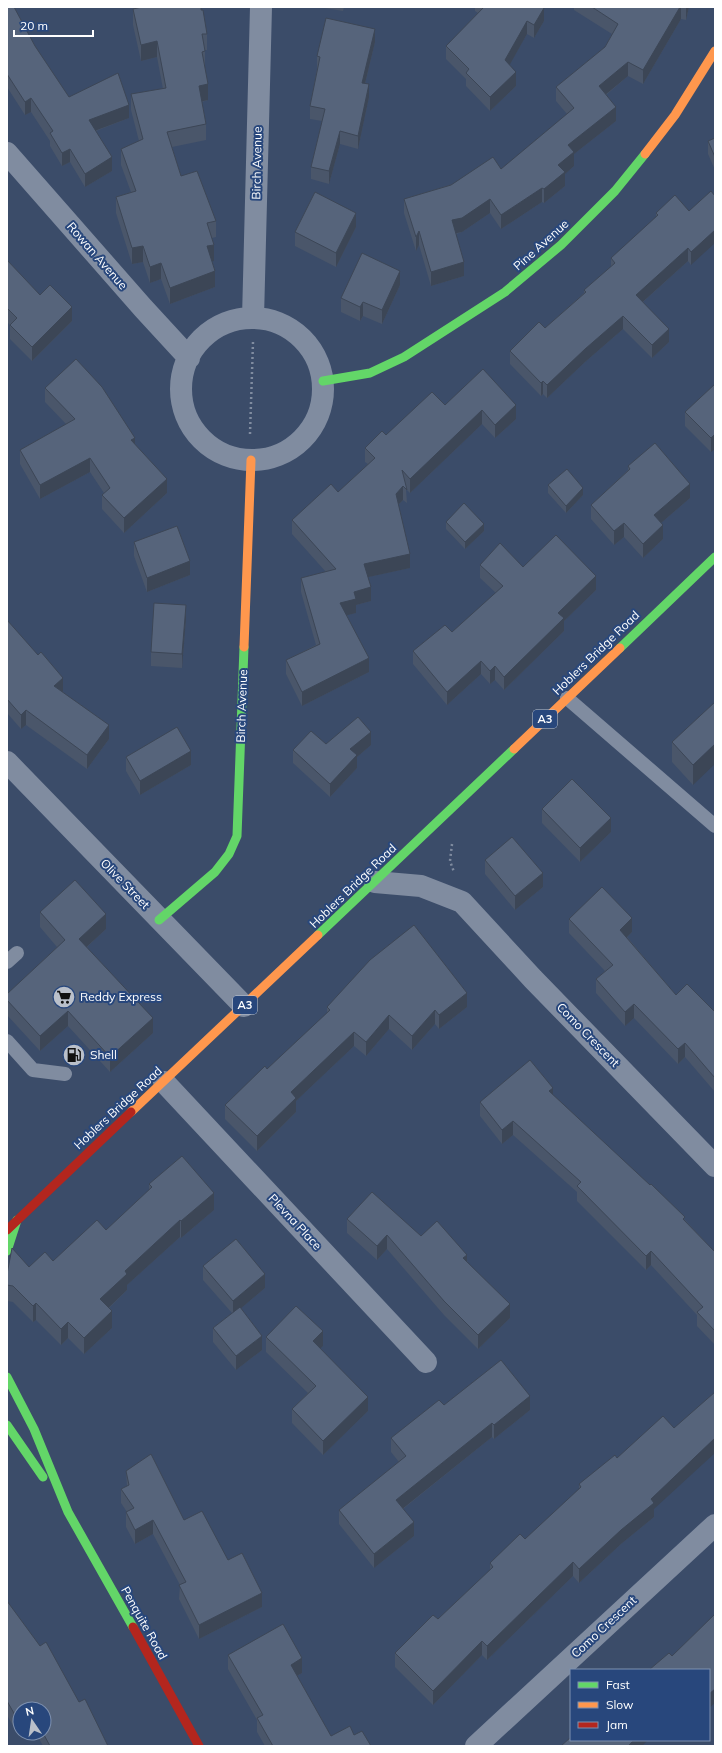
<svg xmlns="http://www.w3.org/2000/svg" width="722" height="1753" viewBox="0 0 722 1753" font-family="Mulish,sans-serif">
<style>
.lines{fill:none;stroke-linecap:round;stroke-linejoin:round}
.path{stroke:#808ca0;stroke-width:2.5;stroke-dasharray:2 3;stroke-linecap:butt}
.lane{stroke:#808ca0;stroke-width:14}
.street{stroke:#808ca0;stroke-width:22}
.fast{stroke:#63d668;stroke-width:9}
.slow{stroke:#ff974d;stroke-width:9}
.jam{stroke:#b3261e;stroke-width:9}
.wall{fill:#4a566a}
.shaded-wall{fill:#3c4656}
.building{fill:#56647b;stroke:#3c4656}
.labels{text-anchor:middle;stroke-width:4;stroke-linejoin:round;paint-order:stroke}
.shield{fill:#28477c;stroke:#bec8d8;stroke-width:1}
.shield-label{font-size:11px;font-weight:bold;fill:#fff}
.street-label{font-size:12px;fill:#fff;stroke:#28477c}
.poi-label{font-size:12px;fill:#fff;stroke:#28477c;text-anchor:start}
</style>
<rect width="100%" height="100%" fill="#3b4c69"/>
<g class="lines">
<path class="path" d="M250,434L253,342
M452,844L450,861L454,872"/>
<path class="lane" d="M567,698L715,826
M7,962L17,953
M7,1041L33,1070L65,1074"/>
<path class="street" d="M7,153L143,308L189,358
M253,318L261,7
M181 389a71 71 0 1 1 142 0a71 71 0 1 1-142 0Z
M7,762L244,1006
M375,882L421,886L462,902L533,979L715,1166
M164,1082L426,1362
M476,1746L715,1525"/>
<path class="fast" d="M323,381L370,373L404,357L505,292L561,245L615,191L645,154
M620,648L715,557
M159,920L215,872L229,854L237,836L244,647
M318,935L514,749
M7,1251L17,1220
M7,1377L34,1429L68,1512L133,1627
M7,1425L43,1477"/>
<path class="slow" d="M645,154L675,115L715,51
M244,647L251,460
M514,749L620,648
M131,1112L318,935"/>
<path class="jam" d="M7,1230L131,1112
M133,1627L199,1746"/>
</g>
<path class="wall" d="M7,7L35,46L69,97L129,118L96,131L112,171L85,187L70,162L62,166L50,146V141L31,112L25,115L7,87Z
M319,7H344L343,11Z
M475,7H543L544,21L534,38L527,34L509,65L516,86L490,111L466,86V79L446,59V46L478,13L475,11Z
M574,7H689L686,20L681,19L643,84L628,76L606,95L616,121L574,154V166L565,174V186L544,203L542,202L501,229L490,213L462,232L456,234L464,276L431,286L419,245L416,251L404,213V199L501,169L567,114L556,101V87L605,47L612,34L574,10Z
M133,9L207,34V50H205V67L208,100L202,102L206,124V140L172,147L181,176L216,221V237L212,238L214,261H212L215,287L170,304L161,279L150,283L143,262L132,264L116,213V197L131,192L121,165V149L139,141L131,110V94L163,89L157,57L141,61L133,25Z
M375,42L365,84L369,97L358,149L340,144L329,184L311,179V167L322,121L310,119V106L317,69V56Z
M715,138V170L708,154V141Z
M711,191L691,265L688,261L643,302L669,342L652,358L623,329L585,362L547,398L543,394L541,396L510,364V351L545,328L584,293V290L611,267V258L656,217V213L689,211Z
M356,227L336,267L295,246V232Z
M7,260L40,295L72,321L32,361L10,339V325L7,322Z
M400,285L382,324L363,316L360,321L341,312V298Z
M483,369L516,419L495,438L482,424L410,493L406,489L407,503L403,500L398,505L410,568L368,577L371,601L356,605V613L347,615L369,672L302,706L286,674V660L316,645L301,592V578L326,572L292,534V520L338,492L368,464L365,462V448L386,435L445,405Z
M715,384L711,452L685,426V412Z
M45,388L135,445L167,493L124,533L102,509V495L104,493L90,472L40,499L20,464V450L66,424L45,402Z
M628,466L690,498L661,523L663,539L643,558L624,537L614,545L591,519V505L628,470Z
M548,485L583,495L566,513L548,493Z
M446,522L484,531L465,549L446,529Z
M134,542L190,575L147,592L134,556Z
M480,565L523,567L596,590L564,621V631L504,690L495,680L490,684L481,674L447,705L413,664V651L452,632L496,593L480,578Z
M186,619L182,668L151,666V652Z
M7,620L63,692L109,739L87,769L26,725L21,729L7,713Z
M715,702L693,785L672,762V742Z
M326,744L371,745L357,757V768L330,797L293,763V750Z
M126,757L191,765L140,795L126,771Z
M542,809L611,832L580,862L542,823Z
M485,860L543,887L515,910L485,874Z
M40,912L106,929L87,947L153,1033L110,1072L68,1026L40,1051L7,1015V994L57,947L40,927Z
M569,919L632,932L627,937L676,995L715,1012V1092L685,1057L678,1064L634,1018L625,1026L596,993V979L605,971L569,933Z
M327,1007H467L439,1029L435,1024L412,1050L389,1029L366,1056L354,1046L296,1101V1112L257,1151L225,1119V1105L267,1069L327,1013Z
M553,1095L685,1220L715,1252V1345L697,1326V1315L651,1265L646,1270L577,1201V1192L513,1135L502,1144L480,1116V1102Z
M149,1184L214,1210L181,1238L180,1237L127,1285V1290L109,1308L112,1328L84,1354L68,1338L61,1345L36,1320L33,1322L13,1302L7,1301V1274L29,1267L53,1261L106,1230L149,1190Z
M347,1219L421,1236L467,1261L510,1318L478,1349L444,1315L387,1249L377,1260L347,1233Z
M203,1266L265,1288L241,1308L262,1350L236,1370L213,1342V1328L232,1313L203,1280Z
M266,1337L323,1346L320,1348L368,1411L323,1455L292,1423V1409L308,1393L266,1352Z
M444,1405L530,1410L494,1439L492,1437L403,1509L414,1536L374,1568L339,1524V1510L399,1462L391,1452V1438Z
M126,1471L184,1520L228,1560L262,1607L199,1639L179,1599L180,1585L153,1534L135,1544L126,1527V1512H127L121,1503V1489L127,1486Z
M579,1484L654,1509V1517L621,1544L579,1583L573,1576L487,1660L482,1655L433,1705L395,1667V1653L438,1619L490,1570V1563L525,1539L579,1489Z
M7,1601L79,1702L108,1746H43L36,1733H44V1709H20L15,1729L7,1715Z
M228,1655L302,1673L297,1676L331,1736L354,1735L371,1746H265L257,1732V1720L228,1669Z"/>
<path class="shaded-wall" d="M680,7H681V19L643,84V70Z
M686,7H689L686,20Z
M544,8V21L534,38V25Z
M527,21V34L505,73V60Z
M375,29V42L362,96V83Z
M157,41V57L141,61V45Z
M628,62V76L599,100V86Z
M516,72V86L490,111V97Z
M208,84V100L199,102V86Z
M369,84V97L358,149V136Z
M31,98V112L25,115V102Z
M129,105V118L89,133V120Z
M616,107V121L574,154V166L565,174V186L544,203V189L558,165L568,145Z
M340,131V144L329,184V171Z
M70,149V162L62,166V153Z
M112,157V171L85,187V174Z
M542,188V202L501,229V215Z
M490,199V213L462,232L452,234V220Z
M356,213V227L336,267V253Z
M715,230V243L691,265V252Z
M419,231V245L416,251V237Z
M214,245V261L207,262V246Z
M143,246V262L132,264V248Z
M688,248V261L636,308V295Z
M464,262V276L431,286V272Z
M161,263V279L150,283V267Z
M215,271V287L170,304V288Z
M400,271V285L382,324V310Z
M363,302V316L360,321V307Z
M72,307V321L32,361V347Z
M623,316V329L585,362L547,398V385L585,349Z
M669,329V342L652,358V345Z
M543,381V394L541,396V383Z
M516,405V419L495,438V425Z
M482,410V424L410,493V479Z
M715,434V449L711,452V438Z
M135,438V452L131,440Z
M90,458V472L40,499V485Z
M167,479V493L124,533V518Z
M690,484V498L654,529V515Z
M403,486V500L396,507V494Z
M583,488V495L566,513V506Z
M624,523V537L614,545V531Z
M484,524V531L465,549V542Z
M663,525V539L643,558V544Z
M410,554V568L364,578V564Z
M190,561V575L147,592V578Z
M596,576V590L564,621V631L504,690V677L558,613Z
M371,587V601L356,605V613L340,617V603L354,592Z
M186,605V619L182,668V654Z
M369,658V672L302,706V692Z
M481,661V674L447,705V692Z
M495,666V680L490,684V671Z
M63,678V692L54,686Z
M26,710V725L21,729V715Z
M109,725V739L87,769V755Z
M371,732V745L357,757V768L330,797V784L350,749Z
M715,744V764L693,785V765Z
M191,751V765L140,795V781Z
M611,818V832L580,862V848Z
M543,873V887L515,910V896Z
M106,914V929L79,954V939Z
M632,918V932L620,944V930Z
M467,993V1007L439,1029V1015Z
M634,1004V1018L625,1026V1012Z
M435,1010V1024L412,1050V1036Z
M68,1011V1026L40,1051V1036Z
M389,1015V1029L366,1056V1042Z
M153,1018V1033L110,1072V1057Z
M354,1032V1046L296,1101V1112L257,1151V1136L291,1092Z
M685,1043V1057L678,1064V1049Z
M553,1088V1102L549,1091Z
M513,1121V1135L502,1144V1130Z
M214,1193V1210L181,1238V1221Z
M180,1220V1237L127,1285V1290L100,1316V1299L125,1271Z
M387,1235V1249L377,1260V1246Z
M651,1251V1265L646,1270V1256Z
M467,1255V1269L463,1258Z
M265,1274V1288L233,1315V1301Z
M36,1303V1320L33,1322V1306Z
M510,1304V1318L478,1349V1335Z
M112,1311V1328L84,1354V1338Z
M68,1322V1338L61,1345V1329Z
M323,1331V1346L313,1355V1341Z
M262,1336V1350L236,1370V1356Z
M530,1396V1410L494,1439V1425Z
M368,1397V1411L323,1455V1441Z
M492,1423V1437L396,1514V1500Z
M715,1438V1453L654,1509V1517L621,1544L579,1583V1569L651,1499Z
M153,1520V1534L135,1544V1530Z
M414,1522V1536L374,1568V1554Z
M573,1562V1576L487,1660V1646Z
M262,1593V1607L199,1639V1625Z
M482,1641V1655L433,1705V1691Z
M302,1658V1673L291,1679V1665Z
M715,1689V1703L709,1708V1694Z
M30,1706V1709H25Z
M20,1712V1726L15,1729V1715Z
M634,1740H648L642,1746H628Z"/>
<path class="building" d="M7,7H14L35,46L69,97L118,73L129,105L89,120L112,157L85,174L70,149L62,153L50,133L53,131L31,98L25,102L7,74Z
M142,7H201V10H203L207,34H202L205,51L202,52L208,84L199,86L206,124L167,132L181,176L197,171L216,221L207,223L214,245L207,246L215,271L170,288L161,263L150,267L143,246L132,248L116,197L136,191L121,149L143,139L131,94L166,88L157,41L141,45L133,9Z
M484,7H543L544,8L534,25L527,21L505,60L516,72L490,97L466,73L469,69L446,46Z
M592,7H680L643,70L628,62L599,86L616,107L568,145L574,152L558,165L565,172L544,189L542,188L501,215L490,199L462,218L452,220L464,262L431,272L419,231L416,237L404,199L451,185L493,157L501,169L574,108L556,87L605,47L618,24Z
M326,18L375,29L362,83L369,84L358,136L340,131L329,171L311,167L325,109L310,106L320,57L317,56Z
M715,138V157L708,141Z
M711,191L715,196V230L691,252L688,248L636,295L669,329L652,345L623,316L585,349L547,385L543,381L541,383L510,351L539,322L545,328L586,292L584,290L615,263L611,258L658,215L656,213L675,195L689,211Z
M315,192L356,213L336,253L295,232Z
M362,253L400,271L382,310L363,302L360,307L341,298Z
M7,260L40,295L50,285L72,307L32,347L10,325L17,318L7,308Z
M76,359L102,387L135,438L131,440L167,479L124,518L102,495L110,488L90,458L40,485L20,450L75,419L45,388Z
M483,369L516,405L495,425L482,410L410,479L402,470L407,490L403,486L396,494L410,554L364,564L371,587L354,592L356,599L340,603L369,658L302,692L286,660L320,644L301,578L336,569L292,520L331,484L338,492L375,458L365,448L382,431L386,435L432,392L445,405Z
M715,384V434L711,438L685,412Z
M655,443L690,484L654,515L663,525L643,544L624,523L614,531L591,505L630,469L628,466Z
M567,469L583,488L566,506L548,485Z
M464,503L484,524L465,542L446,522Z
M177,526L190,561L147,578L134,542Z
M556,535L596,576L558,613L564,618L504,677L495,666L490,671L481,661L447,692L413,651L445,625L452,632L503,586L480,565L500,543L523,567Z
M154,603L186,605L182,654L151,652Z
M7,620L38,655L41,652L63,678L54,686L109,725L87,755L26,710L21,715L7,699Z
M715,702V744L693,765L672,742Z
M358,717L371,732L350,749L357,755L330,784L293,750L311,731L326,744Z
M177,727L191,751L140,781L126,757Z
M572,779L611,818L580,848L542,809Z
M512,837L543,873L515,896L485,860Z
M75,880L106,914L79,939L153,1018L110,1057L68,1011L40,1036L7,1000V994L65,940L40,912Z
M602,887L632,918L620,930L676,995L687,984L715,1012V1078L685,1043L678,1049L634,1004L625,1012L596,979L613,965L569,919Z
M414,925L467,993L439,1015L435,1010L412,1036L389,1015L366,1042L354,1032L291,1092L296,1098L257,1136L225,1105L265,1066L267,1069L330,1010L327,1007L370,960Z
M530,1060L553,1088L549,1091L650,1185L651,1184L685,1217L683,1219L715,1252V1331L697,1312L703,1307L651,1251L646,1256L577,1186L581,1182L513,1121L502,1130L480,1102Z
M182,1156L214,1193L181,1221L180,1220L125,1271L127,1274L100,1299L112,1311L84,1338L68,1322L61,1329L36,1303L33,1306L13,1286L7,1285V1274L12,1248L29,1267L45,1252L53,1261L97,1220L106,1230L152,1187L149,1184Z
M372,1192L421,1236L437,1221L467,1255L463,1258L510,1304L478,1335L444,1301L387,1235L377,1246L347,1219Z
M236,1239L265,1274L233,1301L203,1266Z
M296,1306L323,1331L313,1341L368,1397L323,1441L292,1409L316,1386L266,1337Z
M240,1307L262,1336L236,1356L213,1328Z
M501,1360L530,1396L494,1425L492,1423L396,1500L414,1522L374,1554L339,1510L406,1456L391,1438L439,1400L444,1405Z
M715,1392V1438L651,1499L654,1503L621,1530L579,1569L573,1562L487,1646L482,1641L433,1691L395,1653L433,1615L438,1619L493,1567L490,1563L520,1534L525,1539L581,1487L579,1484L615,1455L617,1458L663,1416L674,1428Z
M151,1454L184,1520L202,1511L228,1560L242,1553L262,1593L199,1625L179,1585L186,1582L153,1520L135,1530L126,1512L134,1508L121,1489L129,1485L126,1471Z
M7,1601L40,1646L46,1642L79,1702L85,1699L108,1746H50L43,1733H44V1709H31L30,1706L25,1709H20V1712L15,1715L7,1701Z
M715,1614V1689L709,1694V1670H649L669,1653L672,1656Z
M283,1624L302,1658L291,1665L331,1736L350,1726L354,1735L362,1731L371,1746H273L257,1718L263,1715L228,1655Z
M571,1737V1740H634L628,1746H561Z"/>
<defs>
<g id="supermarket-disc" transform="scale(1.15)"><circle r="9.5" fill="#bac0ca" stroke="#28477c"/><path d="M-6-5.5h2.5l.6 2H6L4.5 2H-2.5L-4.4-4H-6ZM-1.5 3.2a1.3 1.3 0 1 0 .1 0ZM3 3.2a1.3 1.3 0 1 0 .1 0Z" fill="#111"/></g>
<g id="fuel-disc" transform="scale(1.15)"><circle r="9.5" fill="#bac0ca" stroke="#28477c"/><path d="M-5.5-6h7V0h2V4h1.3V-2.5L3-4.5l.8-.8L6-3V5H2.5V1h-1V6h-7ZM-4.2-4.7v3.2H.2V-4.7Z" fill="#111"/></g>
</defs>
<g fill-rule="evenodd">
<use href="#supermarket-disc" x="64" y="997"/>
<use href="#fuel-disc" x="74" y="1055"/>
</g>
<g class="labels">
<g class="shield">
<rect x="533" y="710" width="24" height="18" rx="3"/>
<rect x="233" y="996" width="24" height="18" rx="3"/>
</g>
<g class="shield-label">
<text x="545" y="723">A3</text>
<text x="245" y="1009">A3</text>
</g>
<g class="street-label">
<text transform="translate(257 163) rotate(-89)" y="4">Birch Avenue</text>
<text transform="translate(541 245) rotate(-42)" y="4">Pine Avenue</text>
<text transform="translate(97 256) rotate(49)" y="4">Rowan Avenue</text>
<text transform="translate(596 653) rotate(-44)" y="4">Hoblers Bridge Road</text>
<text transform="translate(242 706) rotate(-88)" y="4">Birch Avenue</text>
<text transform="translate(125 884) rotate(46)" y="4">Olive Street</text>
<text transform="translate(353 886) rotate(-44)" y="4">Hoblers Bridge Road</text>
<text transform="translate(588 1035) rotate(46)" y="4">Como Crescent</text>
<text transform="translate(118 1108) rotate(-43)" y="4">Hoblers Bridge Road</text>
<text transform="translate(295 1222) rotate(47)" y="4">Plevna Place</text>
<text transform="translate(144 1623) rotate(61)" y="4">Penquite Road</text>
<text transform="translate(604 1627) rotate(-43)" y="4">Como Crescent</text>
</g>
<g class="poi-label">
<text x="80" y="1001">Reddy Express</text>
<text x="90" y="1059">Shell</text>
</g>
</g>
<rect width="722" height="1753" fill="none" stroke="#ffffff" stroke-width="16"/>
<rect x="570" y="1669" width="140" height="72" fill="#28477c" stroke="#7e91b0"/>
<rect x="578" y="1682" width="20" height="6" fill="#63d668" stroke="#7e91b0"/>
<text x="606" y="1689" font-size="12" fill="#ffffff">Fast</text>
<rect x="578" y="1702" width="20" height="6" fill="#ff974d" stroke="#7e91b0"/>
<text x="606" y="1709" font-size="12" fill="#ffffff">Slow</text>
<rect x="578" y="1722" width="20" height="6" fill="#b3261e" stroke="#7e91b0"/>
<text x="606" y="1729" font-size="12" fill="#ffffff">Jam</text>
<g transform="translate(32 1721) rotate(347)"><circle r="19" fill="#28477c" stroke="#7e91b0"/>
<path d="M0-3L7 15L0 10L-7 15Z" fill="#bac0ca"/>
<text y="-6" font-size="11" font-weight="bold" text-anchor="middle" fill="#ffffff">N</text>
</g>
<path d="M14 30v6h79v-6" fill="none" stroke="#ffffff" stroke-width="2"/>
<text x="20" y="30" font-size="12" fill="#ffffff" stroke="#28477c" stroke-width="3" paint-order="stroke">20 m</text>
</svg>
